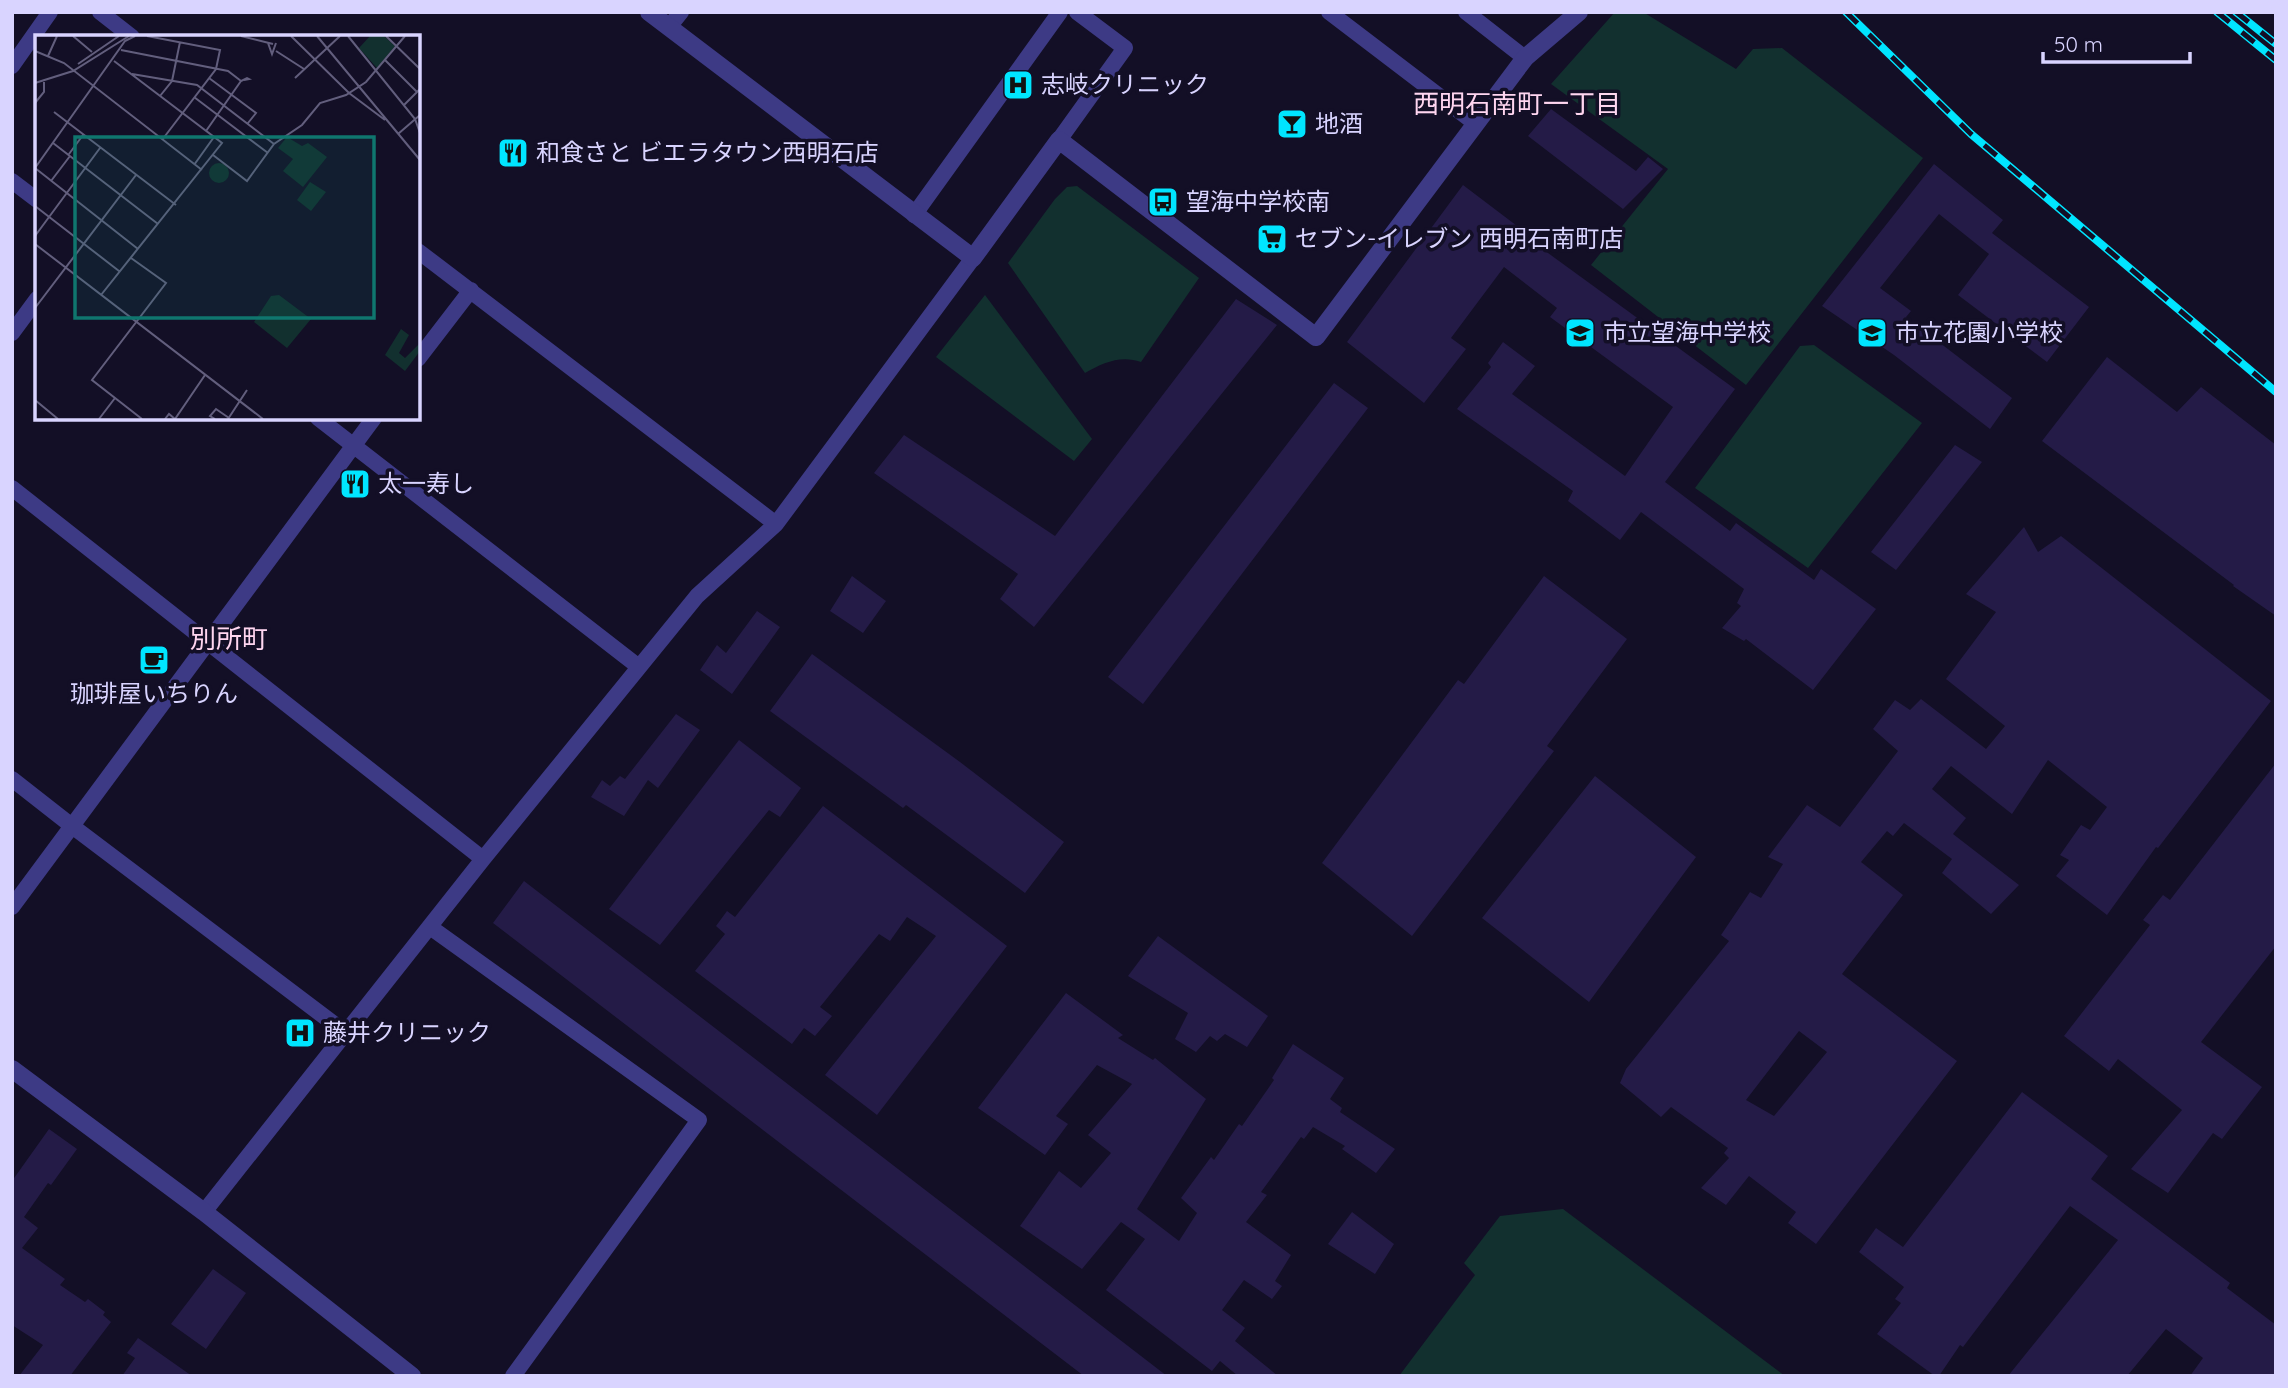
<svg xmlns="http://www.w3.org/2000/svg" width="2288" height="1388" viewBox="0 0 2288 1388" font-family="Quicksand,'Noto Sans JP',sans-serif">
<style>
.green{fill:#12302f}
.building{fill:#241b47;fill-rule:evenodd}
.lines{fill:none;stroke-linecap:round;stroke-linejoin:round}
.minor{stroke:#3d3a85;stroke-width:16}
.tertiary{stroke:#3d3a85;stroke-width:18}
.rail-casing{stroke:#00e5ff;stroke-width:8}
.rail{stroke:#130f26;stroke-width:5;stroke-dasharray:16;stroke-linecap:butt}
.labels{text-anchor:middle;stroke-width:7;stroke-linejoin:round;paint-order:stroke}
.poi-label{font-size:24px;fill:#d9d4ff;stroke:#130f26;text-anchor:start}
.neighbourhood-label{font-size:26px;fill:#ffd6f0;stroke:#130f26}
.inset-road{fill:none;stroke:#625e7d;stroke-width:2}
.view{fill:#0f766e;fill-opacity:0.15;stroke:#0f766e;stroke-width:3.5}
.inset-edge{fill:none;stroke:#d9d4ff;stroke-width:3.5}
</style>
<rect width="100%" height="100%" fill="#130f26"/>
<path class="green" d="M1615,12H1643L1736,69L1753,49L1782,48L1923,158L1746,385L1591,265L1668,169L1551,84Z
M1077,186L1199,278L1141,362C1120,355 1103,363 1085,373L1008,263L1055,199L1067,187Z
M985,295L1092,439L1074,461L936,357Z
M1814,345L1922,423L1808,568L1695,488L1800,346Z
M1563,1209L1785,1376H1399L1475,1275L1464,1263L1500,1216Z"/>
<path class="building" d="M1551,109L1636,171L1648,157L1663,169L1623,209L1528,136Z
M1934,164L2003,220L1992,233L2089,307L2047,362L1958,295L1989,254L1939,214L1880,288L1911,311L1906,317L2012,398L1990,429L1894,355L1822,306Z
M1463,185L1529,235L1526,237L1735,389L1665,482L1730,531L1736,523L1814,580L1821,569L1876,609L1813,690L1746,639L1744,641L1722,628L1741,606L1737,603L1744,589L1641,512L1620,540L1568,501L1573,491L1457,409L1491,367L1488,363L1503,342L1535,366L1512,394L1625,476L1673,407L1550,317L1557,308L1504,267L1451,338L1466,349L1424,403L1347,342Z
M1236,299L1277,325L1034,627L1000,599L1018,574L874,473L904,435L1055,536Z
M2107,357L2177,412L2201,387L2276,445V616L2233,586L2234,585L2042,441Z
M1334,383L1368,408L1143,704L1108,677Z
M1955,445L1982,462L1896,570L1871,552Z
M2024,527L2038,552L2061,536L2271,701L2158,848L2156,847L2107,915L2056,876L2069,860L2060,855L2081,825L2090,830L2107,807L2048,760L2012,814L1951,766L1932,789L1966,818L1953,834L2019,885L1991,914L1942,873L1952,859L1904,823L1893,836L1887,831L1861,862L1903,895L1842,974L1957,1061L1816,1244L1788,1223L1796,1212L1749,1176L1726,1205L1701,1188L1729,1158L1724,1153L1728,1148L1671,1107L1661,1117L1620,1083L1626,1069L1729,941L1721,935L1750,892L1761,898L1783,864L1768,857L1807,805L1840,827L1898,751L1873,729L1895,700L1910,710L1921,699L1986,749L2005,726L1946,679L1996,612L1966,594ZM1799,1031L1827,1052L1774,1116L1746,1100Z
M852,576L886,601L863,633L830,611Z
M1544,576L1627,639L1547,746L1554,751L1412,936L1322,863L1458,680L1464,684Z
M757,611L780,627L732,694L700,670L717,645L726,653Z
M812,654L960,762L1064,842L1025,893L906,805L903,808L770,711Z
M676,714L700,730L658,788L648,780L624,816L591,797L602,780L610,786L620,776L625,779Z
M739,740L801,788L780,817L769,810L660,945L609,909Z
M2276,763V946L2201,1042L2262,1087L2222,1139L2213,1133L2168,1193L2131,1169L2182,1110L2118,1059L2109,1071L2064,1036L2150,925L2143,920L2163,895L2170,900Z
M1595,776L1696,857L1589,1002L1482,918Z
M823,806L1007,946L877,1115L825,1075L936,936L907,917L890,941L879,934L820,1007L832,1016L815,1036L804,1028L792,1044L695,971L725,934L716,926L727,911L735,917Z
M524,881L924,1189L1167,1376H1084L493,923Z
M1158,936L1268,1016L1247,1047L1225,1034L1217,1041L1210,1036L1196,1052L1175,1039L1188,1013L1128,976Z
M1066,993L1123,1035L1118,1038L1153,1060L1155,1058L1206,1099L1137,1209L1179,1241L1197,1213L1181,1198L1211,1157L1214,1160L1239,1124L1242,1126L1274,1080L1272,1078L1293,1044L1344,1078L1330,1099L1342,1108L1340,1112L1395,1149L1376,1173L1342,1149L1345,1146L1313,1127L1304,1139L1301,1137L1261,1192L1267,1195L1246,1222L1291,1255L1275,1281L1282,1286L1272,1299L1244,1280L1222,1310L1245,1328L1235,1341L1278,1376H1238L1220,1361L1212,1371L1106,1290L1145,1239L1121,1222L1082,1269L1020,1226L1059,1171L1081,1188L1111,1153L1088,1135L1132,1084L1097,1065L1056,1116L1068,1124L1045,1155L978,1108Z
M2022,1092L2108,1156L2091,1179L2230,1283L2227,1288L2276,1325V1376H2190L2203,1358L2166,1329L2127,1376H2008L2118,1240L2070,1206L1963,1347L1960,1345L1939,1376H1935L1877,1334L1901,1303L1895,1299L1904,1287L1859,1252L1876,1228L1903,1247Z
M49,1129L77,1149L51,1185L48,1183L24,1217L38,1228L22,1248L65,1279L60,1285L85,1302L88,1299L105,1312L103,1315L111,1322L70,1376H19L43,1345L12,1325V1181Z
M1352,1212L1394,1244L1375,1274L1328,1244Z
M213,1269L246,1293L206,1349L171,1324Z
M138,1338L192,1376H122L135,1358L127,1353Z"/>
<g class="lines">
<path class="minor" d="M100,12L132,37
M1329,12L1476,124
M1466,12L1525,58
M669,27L681,12
M12,66L50,12
M1059,140L1125,48L1077,12
M12,181L37,200
M914,215L1060,12
M418,251L776,524
M12,333L37,299
M418,359L471,290
M318,418L639,667
M12,488L483,859
M12,779L72,826L346,1033
M12,907L374,418
M430,927L699,1120L513,1376
M204,1212L483,859L697,596L776,524L973,258"/>
<path class="tertiary" d="M649,12L973,258L1059,140L1316,337L1525,58L1579,12
M12,1069L204,1212L412,1376"/>
<g class="rail-casing">
<path id="rail" d="M1846,12L1971,134L2276,392
M2217,12L2276,60
M2236,12L2276,44"/>
</g>
<use href="#rail" class="rail"/>
</g>
<defs>
<g id="hospital-square" transform="scale(1.575)"><rect x="-9" y="-9" width="18" height="18" rx="4" fill="#00e5ff" stroke="#130f26"/><path d="M-5-5h3v3.5h4V-5h3V5h-3V1.5h-4V5h-3Z" fill="#111"/></g>
<g id="bar-square" transform="scale(1.575)"><rect x="-9" y="-9" width="18" height="18" rx="4" fill="#00e5ff" stroke="#130f26"/><path d="M-6-5H6L.8 .8V4.5H3.5V6h-7V4.5H-.8V.8Z" fill="#111"/></g>
<g id="restaurant-square" transform="scale(1.575)"><rect x="-9" y="-9" width="18" height="18" rx="4" fill="#00e5ff" stroke="#130f26"/><path d="M-5-6h1v4h1v-4h1v4h1v-4h1v5L-1.5 .5V6h-2V.5L-5-1ZM5-6V6H3V1.5H1.5Q1.5-4 5-6Z" fill="#111"/></g>
<g id="bus-square" transform="scale(1.575)"><rect x="-9" y="-9" width="18" height="18" rx="4" fill="#00e5ff" stroke="#130f26"/><path d="M-5-6H5V4H4V6H2V4H-2V6H-4V4H-5ZM-3.5-4V0h7V-4ZM-3.5 1.2v1.5H-2V1.2ZM2 1.2v1.5H3.5V1.2Z" fill="#111"/></g>
<g id="supermarket-square" transform="scale(1.575)"><rect x="-9" y="-9" width="18" height="18" rx="4" fill="#00e5ff" stroke="#130f26"/><path d="M-6-5.5h2.5l.6 2H6L4.5 2H-2.5L-4.4-4H-6ZM-1.5 3.2a1.3 1.3 0 1 0 .1 0ZM3 3.2a1.3 1.3 0 1 0 .1 0Z" fill="#111"/></g>
<g id="school-square" transform="scale(1.575)"><rect x="-9" y="-9" width="18" height="18" rx="4" fill="#00e5ff" stroke="#130f26"/><path d="M0-5L7-2L0 1L-7-2ZM-4 1L0 2.5L4 1V4Q0 6-4 4Z" fill="#111"/></g>
<g id="cafe-square" transform="scale(1.575)"><rect x="-9" y="-9" width="18" height="18" rx="4" fill="#00e5ff" stroke="#130f26"/><path d="M-5.5-4.5H6V0H3Q3 3.5 0 3.5H-2.5Q-5.5 3.5-5.5 0ZM3-3.2v2h1.7v-2ZM-6 4.5H4V6H-6Z" fill="#111"/></g>
</defs>
<g fill-rule="evenodd">
<use href="#hospital-square" x="1018" y="85"/>
<use href="#bar-square" x="1292" y="124"/>
<use href="#restaurant-square" x="513" y="153"/>
<use href="#bus-square" x="1163" y="202"/>
<use href="#supermarket-square" x="1272" y="239"/>
<use href="#school-square" x="1580" y="333"/>
<use href="#school-square" x="1872" y="333"/>
<use href="#restaurant-square" x="355" y="484"/>
<use href="#cafe-square" x="154" y="660"/>
<use href="#hospital-square" x="300" y="1033"/>
</g>
<g class="labels">
<g class="poi-label">
<text x="1041" y="93">志岐クリニック</text>
<text x="1315" y="132">地酒</text>
<text x="536" y="161">和食さと ビエラタウン西明石店</text>
<text x="1186" y="210">望海中学校南</text>
<text x="1295" y="247">セブン-イレブン 西明石南町店</text>
<text x="1603" y="341">市立望海中学校</text>
<text x="1895" y="341">市立花園小学校</text>
<text x="378" y="492">太一寿し</text>
<text x="154" y="702" text-anchor="middle">珈琲屋いちりん</text>
<text x="323" y="1041">藤井クリニック</text>
</g>
<g class="neighbourhood-label">
<text x="1517" y="113">西明石南町一丁目</text>
<text x="229" y="648">別所町</text>
</g>
</g>
<g transform="translate(35 35)">
<rect width="385" height="385" fill="#130f26"/>
<path d="M335,1H349L360,11L342,33L324,13ZM252,102L267,111L273,108L292,122L268,152L248,136L258,124L243,113ZM174 138a10 10 0 1 1 20 0a10 10 0 1 1-20 0ZM275,147L291,157L276,176L262,165ZM244,260L276,284L252,313L219,287L236,261ZM366,294L374,300L364,318L370,323L385,308V316L370,336L350,320Z" fill="#12302f"/>
<path class="inset-road" d="M38,1L57,17M112,1L185,15L181,34L127,105M206,1L238,9M256,1L314,58L350,85M282,1L385,125M313,1L380,84L385,98M351,1L385,34M233,8L237,19L241,8M86,15L193,36L206,46M0,16L29,28L167,135M241,16L269,34M13,21L22,1M350,25L382,57M43,29L84,1M97,39L162,50L239,109M174,43L221,78L213,88M260,43L305,1M0,48L38,36L94,1M125,61L137,46L145,7M159,62L233,118M0,68L9,57V47M369,70L385,54M19,77L141,170M171,96L206,46L212,43L214,44L209,45M363,99L385,80M18,108L123,189M34,119L48,100M178,120L212,146L239,109L267,90L285,68L311,60L331,47L370,1M159,130L179,102M0,133L90,6L100,1M0,133L103,214M16,146L35,121M0,171L84,236M0,201L65,113M0,209L228,384M96,223L131,248L57,345L107,384M66,260L187,108L79,26M0,273L101,140M0,365L23,384M64,384L80,363M130,384L134,379L140,384L170,340M180,384L175,381L181,374L194,383M193,384L212,355"/>
<path class="view" d="M40,102H339V283H40Z"/>
<rect width="385" height="385" class="inset-edge"/>
</g>
<rect width="2288" height="1388" fill="none" stroke="#d9d4ff" stroke-width="28"/>
<path d="M2043 52v10h147v-10" fill="none" stroke="#d9d4ff" stroke-width="3.5"/>
<text x="2054" y="52" font-size="21" fill="#d9d4ff" stroke="#130f26" stroke-width="5" paint-order="stroke">50 m</text>
</svg>
